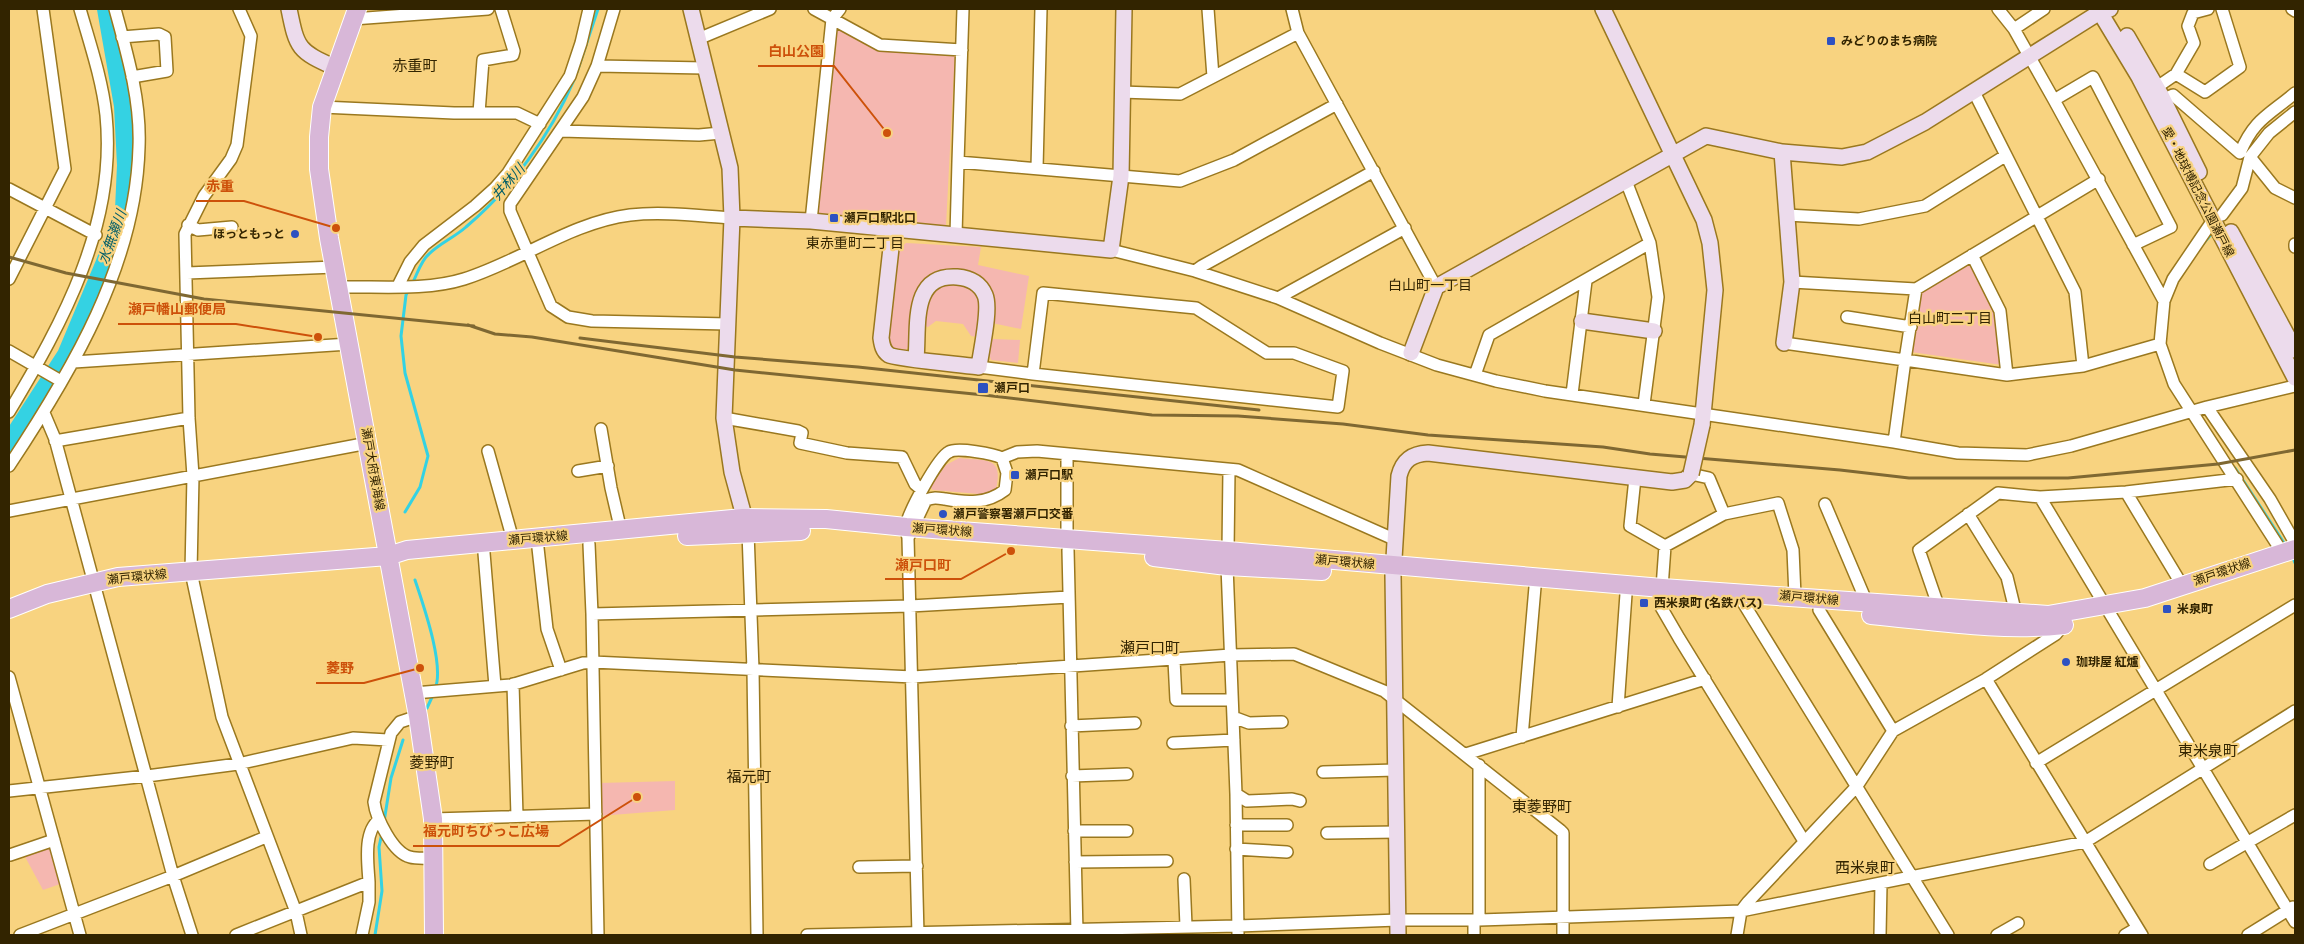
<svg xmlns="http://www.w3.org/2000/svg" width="2304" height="944" viewBox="0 0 2304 944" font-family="Rubik,'Noto Sans JP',sans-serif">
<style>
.green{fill:#f5b7b0}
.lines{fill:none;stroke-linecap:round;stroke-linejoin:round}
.stream{stroke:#34d2e3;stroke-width:3}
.river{stroke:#34d2e3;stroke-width:18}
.street-casing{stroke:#9a781f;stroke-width:14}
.secondary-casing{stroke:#9a781f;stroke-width:18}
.primary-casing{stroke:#fff;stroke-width:20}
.street{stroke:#fff;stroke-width:11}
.secondary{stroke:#ecdbec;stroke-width:15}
.primary{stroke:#d8b7d8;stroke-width:18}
.rail{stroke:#7f6832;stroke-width:3}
.secondary-bridge-casing{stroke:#9a781f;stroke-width:18;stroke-linecap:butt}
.secondary-bridge{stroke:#ecdbec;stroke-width:15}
.poi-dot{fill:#2e51c1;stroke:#f8d380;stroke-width:2}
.labels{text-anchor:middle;stroke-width:4.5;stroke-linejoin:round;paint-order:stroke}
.poi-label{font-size:12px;font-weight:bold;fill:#322400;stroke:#f8d380;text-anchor:start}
.street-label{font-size:12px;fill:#322400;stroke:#f8d380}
.water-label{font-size:14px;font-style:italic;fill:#055f68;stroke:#f8d380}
.neighbourhood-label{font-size:14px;fill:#322400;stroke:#f8d380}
.quarter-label{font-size:15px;fill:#322400;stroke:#f8d380}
.leader{fill:none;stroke:#cd510a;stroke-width:2}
.callout-dot{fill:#cd510a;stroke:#f8d380;stroke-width:2}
.callout-label{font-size:14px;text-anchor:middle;font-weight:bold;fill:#cd510a;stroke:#f8d380;stroke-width:4.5;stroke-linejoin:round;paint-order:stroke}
</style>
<rect width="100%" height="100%" fill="#f8d380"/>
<path class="green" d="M835,26L875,49L955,52L946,226L816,214Z
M906,243L981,247L978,265L1029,276L1021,329L992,323L970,272L951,269L930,277L910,344L903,354L885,348L897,251Z
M1970,257L1996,309L2002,365L1911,352L1921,286Z
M938,283L969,285C985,300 980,317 978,337L971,336L963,324L936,321L928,327L925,326L927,296Z
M993,339L1020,340L1018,363L991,360L988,350Z
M959,458C988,461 1005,456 995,493L990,495L933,490L930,487L946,465Z
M675,781V810L599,816V783Z
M51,844L63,883L43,890L23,853Z"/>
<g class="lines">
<path class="stream" d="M577,72L598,9
M2202,245L2214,231
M412,284C417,275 421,260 429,254C440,243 455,237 466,227C512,188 550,136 574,80
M2235,468L2286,546
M405,512L420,487L428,456L405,373L401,336L406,295L409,289
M2292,556L2295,563
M415,580C423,604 445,666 435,689
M427,708L433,695
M384,822L391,778L403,740
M375,935L382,891L379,847L382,833"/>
<path class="river" d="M9,443L66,355L105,262L124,210L126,165L123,106L106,9"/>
<g class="street-casing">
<path id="street" d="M239,9L251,36L237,145L231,159L204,196L185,234L189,418L193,476L191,572L222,717L296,912L301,935
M614,9L597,66L583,97L510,204V211L551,306L568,317L592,321L728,324
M814,9L880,45L962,50
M1208,9L1213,77
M1292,9L1298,33L1436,287
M2292,9L2295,11
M353,19L488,9
M2014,29L2044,9
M122,37L159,34L165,37L167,71L132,77
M698,39L770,9
M597,66L705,68
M2176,74L2205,92L2240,67L2222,9
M2157,87L2176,74L2194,43L2188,26L2193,13L2208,9
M1121,92L1180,94L1298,33
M1974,92L2075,292L2083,366L2160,344L2164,301L2054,100L2014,29L1998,9
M2164,99L2173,95L2240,153C2254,119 2269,115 2295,93
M2054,100L2093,77L2171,227L2133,245
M322,107L454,113H517L540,124
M479,113L483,60L513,55L514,51L501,9
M561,131L699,135L721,133
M2250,157L2275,188L2295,198
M958,162L963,9
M1037,168L1041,9
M1626,181L1650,243L1658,297L1644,404
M9,189L96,235
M1787,215L1859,219L1925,206L2005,156
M2222,215L2242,188L2250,157L2269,133L2295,112
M811,221L832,19L840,9
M188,225L198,230L232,227
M956,235L958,162L1180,181L1234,160L1337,104
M2295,244V247
M1111,250L1195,271L1278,298L1380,343L1437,365L1496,381L1545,391L1894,442L1905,360L2007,375L2083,366
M1972,255L2000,311L2007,375
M1195,271L1202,266L1374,171
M187,273L335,267
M9,279L65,169L43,9
M1792,282L1916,289L2099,179
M398,286L410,262L424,245L475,206L495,188L508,173L570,76L581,43L589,9
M338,287C377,286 426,291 464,279C519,262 572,222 630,215C663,211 699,216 732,218
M1043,293L1196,308L1267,353H1294L1343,371L1338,407L1033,374Z
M1278,298L1405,228
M2164,301L2173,279L2213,220
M1847,317L1911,327
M1784,343L1905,360L1916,289
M2160,344L2174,384L2282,552
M9,351L61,381
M74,362L349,344
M979,367L1033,374
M1475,375L1489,335L1650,243
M1572,394L1586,281
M2207,407L2295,386
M9,412C63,322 117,224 106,115C102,79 90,44 80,9
M44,413L55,439L173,876L192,935
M724,418L798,431L802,433L800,443L847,453L902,457L915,484L921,489
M601,429L611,488L621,531
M55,441L189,418
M1894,442L1958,453L2027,455L2071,446L2207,407L2270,499L2295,543
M488,451L513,540
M1067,454V540
M1002,458L1017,452L1037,451L1238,470L1396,540
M9,466C72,371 136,264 139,147C141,100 127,53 115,9
M578,471L608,466
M1635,478L1630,526L1665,546L1724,514L1709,478L1691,474
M2126,492L2182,585
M2040,497L2126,492L2237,479
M1825,504L1867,603
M9,511L368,443
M1724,514L1778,503L1793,550L1795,596
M1968,514L2007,577L2016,614
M748,532L753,670L757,935
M908,538L926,500C934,497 938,498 945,499C967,503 987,504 1005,490L1007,473L1002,458C994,454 957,447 949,452C938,457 908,513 906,526C906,530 907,534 908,538L918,935
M589,544L592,614L598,935
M538,548L547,629L561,670
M1068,550L1077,933
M1228,551L1229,470
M484,553L495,686
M1227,566L1236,794L1238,935
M1662,588L1665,546
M1660,598L1661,607L1679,638L1804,841
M1744,604L1948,935
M1939,608L1919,550L1998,493L2040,497L2295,922
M1819,610L1893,731
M592,614L910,606L1069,597
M1174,660L1176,700H1232
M9,677L80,935
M1986,679L2142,935
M513,684L517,816
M414,693L511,685L583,663L593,662L913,677L1231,655L1294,654L1384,691L1560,830L1563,833V935
M1618,707L1626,594
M418,716L400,722L391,733L374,802C376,818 393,853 410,857C417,859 426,858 434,858
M1233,717L1249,723L1282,722
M1071,726L1135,723
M1522,737L1535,587
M1173,743L1234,740
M1466,754L1705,679
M2036,763L2295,605
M1479,765V920
M1323,772L1396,770
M1072,776L1127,774
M9,791L147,776L238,764L353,738L388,740
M1236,794L1247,801L1292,799L1300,801
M433,819L596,814
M1236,825H1287
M1074,831H1127
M1327,833L1398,832
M1236,849L1287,852
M10,855L54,840
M1075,862L1167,861
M2210,864L2295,815
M859,867L917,866
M1184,879L1186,926
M20,935L173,876L266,837
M236,935L369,882C368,864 363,832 379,820
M362,935L369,902V882
M807,935L1238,926L1398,920H1479L1741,911L2085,842L2295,711
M1474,935V920
M1737,935L1741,911L1748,902L1857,786L1893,731L1986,679L2056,634L2063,625
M1880,935L1881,884
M1997,935L2018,923
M2125,935L2137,928
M2248,935L2293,907"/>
</g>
<g class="secondary-casing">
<path id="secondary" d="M289,9C297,49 298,51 336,68
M691,9L730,168L732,218L724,418L732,472L747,527
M1603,9L1704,220L1710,243L1715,290L1702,425
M2098,9L2139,77L2295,378
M2127,36L2161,95L2199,172
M1782,152L1842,157L1867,152L1925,122L2100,12L2110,9
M732,218L811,221L1111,250L1121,176L1124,9
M893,230L881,338C882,345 883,351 889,355C896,359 966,365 979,367C981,350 991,309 985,295C980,283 969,278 957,277C910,274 919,326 916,359
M2231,232L2295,350
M1582,321L1654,331
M1411,353L1436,287L1706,136L1782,152L1792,282L1784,343
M1398,935L1393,575L1399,476C1403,460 1412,454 1428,453L1672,482L1685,480L1691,474"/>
</g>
<g class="primary-casing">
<path id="primary" d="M357,9L322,107L319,137V169L329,238L418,716L433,819L434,935
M687,536L801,531
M1154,557L1227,566L1322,571
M9,609L47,594L118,577L388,556L407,550L743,518L826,519L906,527L1228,551L1662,588L2048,615L2145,598L2295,549
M1871,615C1935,621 2000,632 2064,625"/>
</g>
<use href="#street" class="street"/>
<use href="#secondary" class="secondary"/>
<use href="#primary" class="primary"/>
<path class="rail" d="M9,257L66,273L204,299L474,326
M468,325L495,334L532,337L735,370L984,395L1152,415L1238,416L1343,424L1428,435L1603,447L1650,454L1840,470L1909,478H2068L2218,464L2295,450
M580,338L735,357L858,367L1259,410"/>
<g class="secondary-bridge-casing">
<path id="secondary-bridge" d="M1691,474L1702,425"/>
</g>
<use href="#secondary-bridge" class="secondary-bridge"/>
</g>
<g class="poi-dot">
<rect x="1826" y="36" width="10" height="10" rx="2.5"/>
<rect x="829" y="213" width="10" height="10" rx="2.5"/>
<circle cx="295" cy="234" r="5"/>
<rect x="977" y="382" width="12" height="12" rx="2.5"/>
<rect x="1010" y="470" width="10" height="10" rx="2.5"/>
<circle cx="943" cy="514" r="5"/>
<rect x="1639" y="598" width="10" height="10" rx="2.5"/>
<rect x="2162" y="604" width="10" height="10" rx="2.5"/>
<circle cx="2066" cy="662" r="5"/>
</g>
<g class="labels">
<g class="poi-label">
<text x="1841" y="45">みどりのまち病院</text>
<text x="844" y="222">瀬戸口駅北口</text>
<text x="285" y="238" text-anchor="end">ほっともっと</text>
<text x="994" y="392">瀬戸口</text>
<text x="1025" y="479">瀬戸口駅</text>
<text x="953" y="518">瀬戸警察署瀬戸口交番</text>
<text x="1654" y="607">西米泉町 (名鉄バス)</text>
<text x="2177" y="613">米泉町</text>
<text x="2076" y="666">珈琲屋 紅爐</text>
</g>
<g class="street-label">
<text transform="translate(2198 192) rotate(63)" y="4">愛・地球博記念公園瀬戸線</text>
<text transform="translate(373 469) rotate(80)" y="4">瀬戸大府東海線</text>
<text transform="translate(942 530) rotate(4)" y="4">瀬戸環状線</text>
<text transform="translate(538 538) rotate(-5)" y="4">瀬戸環状線</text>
<text transform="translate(1345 562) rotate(5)" y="4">瀬戸環状線</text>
<text transform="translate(2222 572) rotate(-19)" y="4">瀬戸環状線</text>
<text transform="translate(137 577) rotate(-6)" y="4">瀬戸環状線</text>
<text transform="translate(1809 598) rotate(5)" y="4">瀬戸環状線</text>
</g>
<g class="water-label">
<text transform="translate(508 182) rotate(-49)" y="5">井林川</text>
<text transform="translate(112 237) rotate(-70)" y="5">水無瀬川</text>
</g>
<g class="neighbourhood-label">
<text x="855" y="248">東赤重町二丁目</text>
<text x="1430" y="290">白山町一丁目</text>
<text x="1950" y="323">白山町二丁目</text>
</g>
<g class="quarter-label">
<text x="415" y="71">赤重町</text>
<text x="1150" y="653">瀬戸口町</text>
<text x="2208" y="756">東米泉町</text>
<text x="432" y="768">菱野町</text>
<text x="749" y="782">福元町</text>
<text x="1542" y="812">東菱野町</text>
<text x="1865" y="873">西米泉町</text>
</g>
</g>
<path class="leader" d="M887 133L834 66H758M336 228L244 201H196M318 337L236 324H118M1011 551L961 579H885M420 668L364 683H316M637 797L559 846H413"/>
<g class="callout-dot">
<circle cx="887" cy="133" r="5"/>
<circle cx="336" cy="228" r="5"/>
<circle cx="318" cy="337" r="5"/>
<circle cx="1011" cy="551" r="5"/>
<circle cx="420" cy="668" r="5"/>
<circle cx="637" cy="797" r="5"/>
</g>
<g class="callout-label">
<text x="796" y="56">白山公園</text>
<text x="220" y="191">赤重</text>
<text x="177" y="314">瀬戸幡山郵便局</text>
<text x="923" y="570">瀬戸口町</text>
<text x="340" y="673">菱野</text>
<text x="486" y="836">福元町ちびっこ広場</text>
</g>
<rect width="2304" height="944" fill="none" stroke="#322400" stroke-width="20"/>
</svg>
